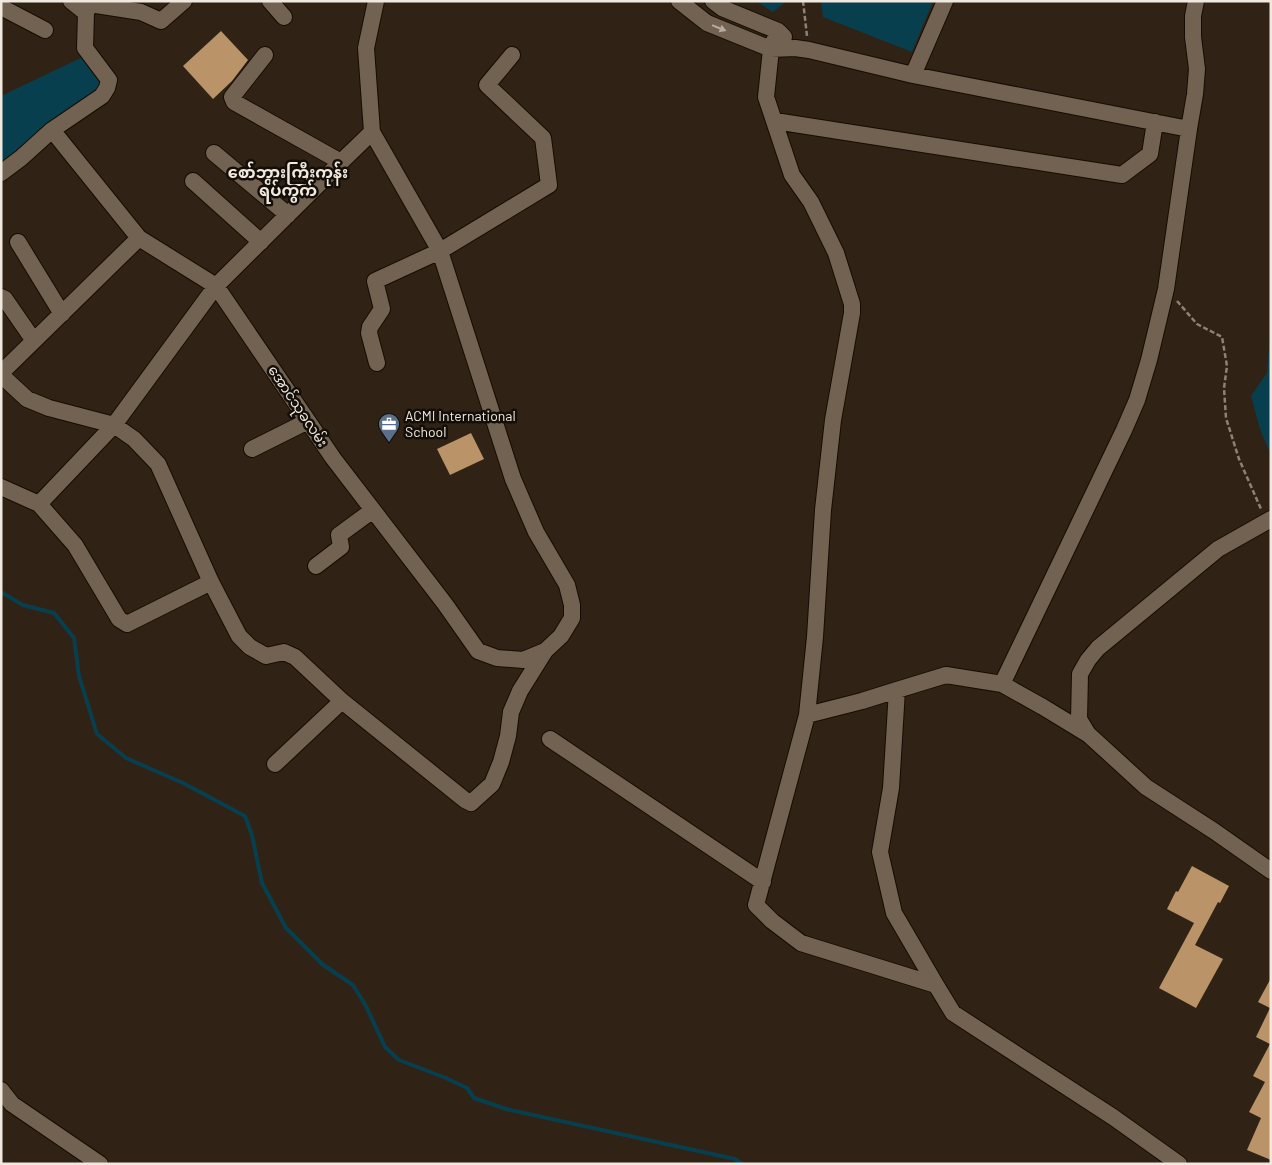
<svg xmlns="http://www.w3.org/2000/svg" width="1272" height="1165" viewBox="0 0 1272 1165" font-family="Barlow,'Noto Sans Myanmar',sans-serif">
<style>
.water{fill:#073f4f}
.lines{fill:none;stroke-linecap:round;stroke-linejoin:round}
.stream{stroke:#073f4f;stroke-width:4}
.building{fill:#ba9468}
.minor-casing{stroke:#170c02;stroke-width:18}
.path{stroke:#8c8276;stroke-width:2.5;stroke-dasharray:5 2.5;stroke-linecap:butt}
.minor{stroke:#716252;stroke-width:16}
.oneway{fill:#b7aca0}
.labels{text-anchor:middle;stroke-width:5;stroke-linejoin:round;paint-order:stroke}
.street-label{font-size:14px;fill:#f1e9e0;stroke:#130e08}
.poi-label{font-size:14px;fill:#f1e9e0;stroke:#130e08;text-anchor:start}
.quarter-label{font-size:16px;font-weight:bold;fill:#f1e9e0;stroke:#130e08}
</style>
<rect width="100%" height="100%" fill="#302315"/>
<path class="water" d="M756,1H787L773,12Z
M821,1H933L912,52L823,17Z
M87,55L105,86L1,166V96Z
M1271,322V455L1260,429L1251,396L1267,373Z"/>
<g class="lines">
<path class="stream" d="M1,592L23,605L54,613L74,638L79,676L97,734L126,758L183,783L245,816L252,835L262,883L286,928L322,964L353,985L366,1006L385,1047L399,1060L446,1078L467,1088L474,1098L506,1109L735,1159L742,1164"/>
</g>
<path class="building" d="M221,31L248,60L232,81L213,99L183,66Z
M471,433L484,459L450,475L437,449Z
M1192,866L1229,886L1220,903L1218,902L1195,945L1223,959L1196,1008L1159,988L1194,923L1167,909L1176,891L1178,892Z
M1271,978V1160L1247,1150L1261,1118L1249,1112L1265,1082L1253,1076L1270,1044L1256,1037L1270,1008L1258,1002Z"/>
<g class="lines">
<g class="minor-casing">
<path id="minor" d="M71,1L86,13
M270,1L284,17
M679,1L707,23L771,49L795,48L809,50L913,75L1189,129
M713,1L722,8L778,31L784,37
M90,4L141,12L161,21L184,1
M1,7L45,30
M778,31L771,49L766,97L792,175L811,202L836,253L852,304V313L833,420L823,510L815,637L807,715L862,701L897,690L891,788L880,852L894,913L936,985L953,1013L1113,1117L1179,1164
M265,55L232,97L234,102L341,162
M913,75L945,1
M775,121L1122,175L1150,154L1155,122
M52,130L139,238L216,286L333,458L445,604L478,651L497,658L523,660L545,651
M214,153L288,215
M1,173L21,158L52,130L102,96L107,88L109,80L85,48L86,13L91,1
M193,181L261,242
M18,242L62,314
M1,297L5,299L34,341
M377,363L369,333L370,327L382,309L375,281L440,251L549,185L543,138L487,85L512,55
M1,373L139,238
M1,375L27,399L49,408L114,425L134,439L158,464L211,582L239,636L250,647L266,656L284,652L295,657L342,701L465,800L471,803L492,784L501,762L508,736L511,712L520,691L545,651L561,636L572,618V605L567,585L536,532L513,479L440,251L372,132L366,48L376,1
M252,449L308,421
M1,487L39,504L75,545L119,619L127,624L211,582
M39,504L114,425L216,286L341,162L372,132
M316,566L341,547L339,535L373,510
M1002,684L1124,430L1137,400L1149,360L1166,289L1189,129L1195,94L1197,69L1193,37V16L1196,1
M897,690L946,675L1002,684L1043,707L1089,735L1146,787L1214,831L1271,871
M807,715L756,905L772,921L801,943L936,985
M1088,734L1079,719L1080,674L1088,660L1098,648L1218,549L1271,519
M550,739L763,882
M275,764L342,701
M1,1090L12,1104L100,1164"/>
</g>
<path class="path" d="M803,1L807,36
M1177,301L1197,324L1222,337L1227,366L1224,388L1226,418L1239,459L1261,509"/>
<use href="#minor" class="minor"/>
</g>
<defs><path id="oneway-solid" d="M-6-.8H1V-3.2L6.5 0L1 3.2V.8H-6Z" transform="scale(1.25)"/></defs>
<use class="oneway" href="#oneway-solid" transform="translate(719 28) rotate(22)"/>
<defs>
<g id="office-pin" transform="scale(1.125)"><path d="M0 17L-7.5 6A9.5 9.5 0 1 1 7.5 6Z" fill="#5c6f8a" stroke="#130e08"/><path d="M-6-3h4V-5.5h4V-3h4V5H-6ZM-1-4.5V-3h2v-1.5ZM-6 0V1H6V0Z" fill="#fff"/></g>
</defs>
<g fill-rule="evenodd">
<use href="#office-pin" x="389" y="424"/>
</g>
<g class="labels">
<g class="street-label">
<text transform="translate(298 406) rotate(56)" y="5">အောင်သုခလမ်း</text>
</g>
<g class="poi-label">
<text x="405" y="421">ACMI International<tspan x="405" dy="16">School</tspan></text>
</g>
<g class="quarter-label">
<text x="288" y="178">စော်ဘွားကြီးကုန်း<tspan x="288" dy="18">ရပ်ကွက်</tspan></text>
</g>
</g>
<rect width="1272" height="1165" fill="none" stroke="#f1e9e0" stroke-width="5"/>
</svg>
